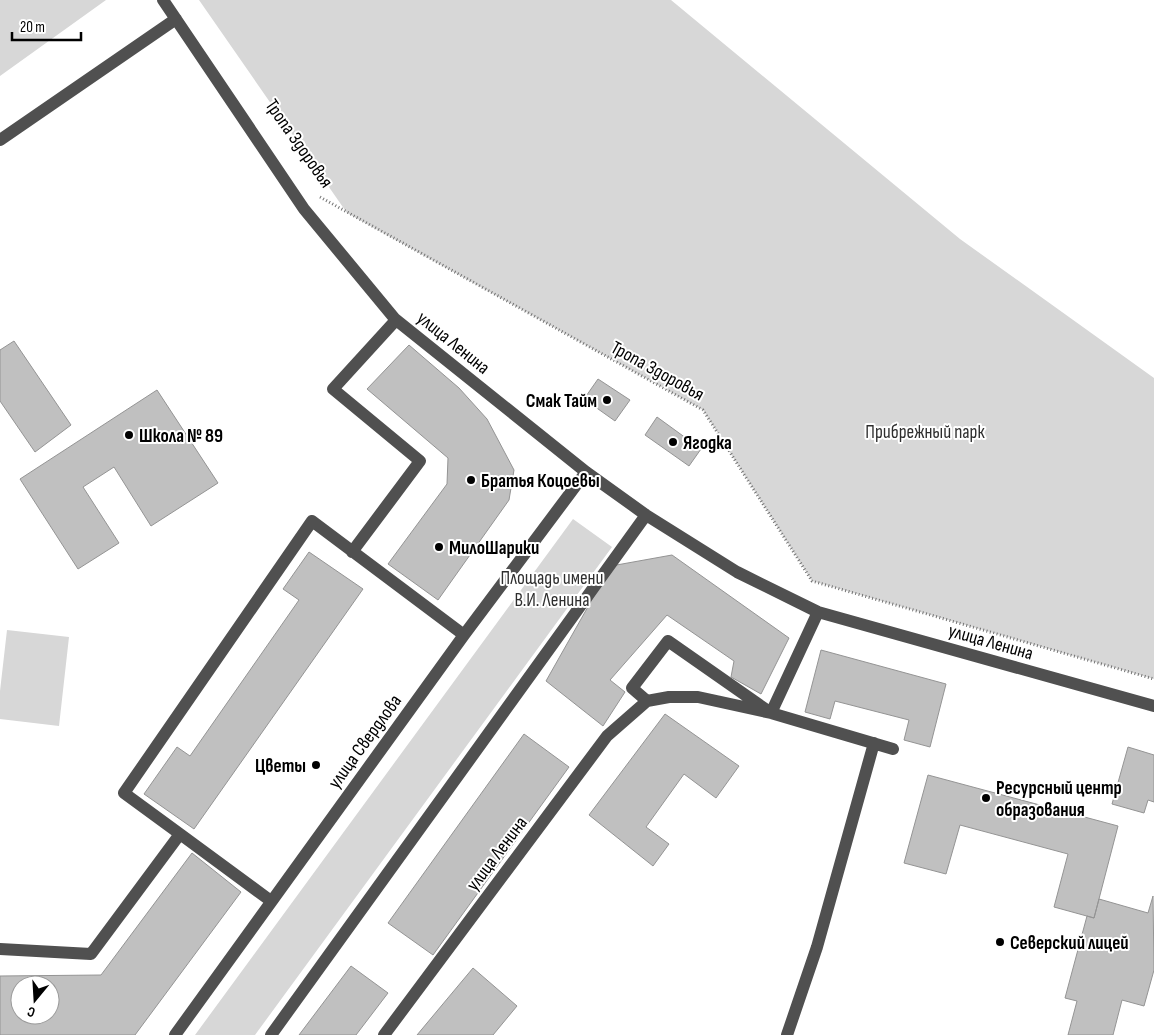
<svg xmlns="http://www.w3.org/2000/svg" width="1154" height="1035" viewBox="0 0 1154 1035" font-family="'Sofia Sans Condensed',sans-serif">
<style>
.green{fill:#d7d7d7}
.building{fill:#c0c0c0;stroke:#949494;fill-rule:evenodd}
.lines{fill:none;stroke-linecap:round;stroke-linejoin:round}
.path{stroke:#727272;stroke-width:3;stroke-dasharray:1 2.5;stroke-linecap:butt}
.minor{stroke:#505050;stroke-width:12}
.poi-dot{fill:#000;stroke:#fff;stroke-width:2}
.labels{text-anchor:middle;stroke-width:4;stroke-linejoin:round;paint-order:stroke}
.street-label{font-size:19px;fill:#000;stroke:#fff}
.poi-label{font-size:19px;font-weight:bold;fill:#000;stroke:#fff;text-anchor:start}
.park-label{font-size:19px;fill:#2e2e2e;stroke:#fff}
</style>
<rect width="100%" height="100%" fill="#fff"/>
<path class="green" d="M0,0H106L0,76Z
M199,0H671L960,239L1154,378V679L812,581L703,410L347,213Z
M573,519L612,547L255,1035H195Z
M7,630L69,637L59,726L0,719V691Z"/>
<path class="building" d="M14,341L71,425L35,452L0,401V350Z
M409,345L459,388L487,419L514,470L509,500L438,600L388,564L447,484L448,458L367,389Z
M598,379L630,400L615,421L584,399Z
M157,390L218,483L151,526L114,467L83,487L119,543L78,569L20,479Z
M657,417L701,449L689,466L645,435Z
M309,552L363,589L194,829L144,794L177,747L190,756L299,600L283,589Z
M672,555L789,638L761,694L731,677L734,661L667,615L610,680L625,692L603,726L546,681L611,566Z
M821,650L946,684L930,747L904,740L909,720L835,701L830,719L805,712Z
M665,714L739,766L716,798L684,774L646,827L669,844L653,866L589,815Z
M524,734L569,767L433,955L388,923Z
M1128,747L1154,755V802L1148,800L1144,813L1112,804Z
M928,775L1118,826L1094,918L1054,907L1068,854L960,825L946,874L904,863Z
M192,853L241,892L135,1035H0V976L101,975ZM20,985H50V1015H20Z
M1153,896L1154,970L1144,1006L1122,1000L1113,1035H1068L1077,1001L1065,998L1087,916L1094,918L1099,899L1148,913Z
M351,966L388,993L356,1035H299Z
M473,968L517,1006L493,1035H417Z"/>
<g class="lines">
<path class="path" d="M320,197L703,410L812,581L1154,679"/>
<path class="minor" d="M163,0L304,209L395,319L586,472L646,515L737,572L818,612L1154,706
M0,140L176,19
M352,552L420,461L333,389L396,320
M647,701L669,697H698L771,713L893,749
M180,834L124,793L312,521L464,635
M0,949L91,954L180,834L271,901
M175,1035L464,635L586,472
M271,1035L646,515
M384,1035L607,736L647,701L632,688L668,641L771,713L818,612
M787,1035L817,947L874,743"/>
</g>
<g class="poi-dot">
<circle cx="607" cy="400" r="5"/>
<circle cx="129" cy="435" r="5"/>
<circle cx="673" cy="442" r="5"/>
<circle cx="471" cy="480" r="5"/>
<circle cx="439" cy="547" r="5"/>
<circle cx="316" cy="765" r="5"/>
<circle cx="986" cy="798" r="5"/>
<circle cx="1000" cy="942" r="5"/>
</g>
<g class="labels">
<g class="street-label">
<text transform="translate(300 143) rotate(55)" y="7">Тропа Здоровья</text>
<text transform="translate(454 342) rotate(39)" y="7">улица Ленина</text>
<text transform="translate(658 370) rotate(29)" y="7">Тропа Здоровья</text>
<text transform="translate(991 641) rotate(16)" y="7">улица Ленина</text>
<text transform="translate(364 741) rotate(-54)" y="7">улица Свердлова</text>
<text transform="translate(496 853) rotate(-53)" y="7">улица Ленина</text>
</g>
<g class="poi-label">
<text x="597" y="407" text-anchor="end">Смак Тайм</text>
<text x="139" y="442">Школа № 89</text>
<text x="683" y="449">Ягодка</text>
<text x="481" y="487">Братья Коцоевы</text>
<text x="449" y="554">МилоШарики</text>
<text x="306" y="772" text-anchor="end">Цветы</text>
<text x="996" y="794">Ресурсный центр<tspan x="996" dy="22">образования</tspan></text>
<text x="1010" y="949">Северский лицей</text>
</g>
<g class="park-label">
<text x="925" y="438">Прибрежный парк</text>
<text x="552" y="584">Площадь имени<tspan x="552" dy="22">В.И. Ленина</tspan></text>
</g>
</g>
<g transform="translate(35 1000) rotate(198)"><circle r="24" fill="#ffffff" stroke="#999999"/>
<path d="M0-4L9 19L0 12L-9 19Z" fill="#000000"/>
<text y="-8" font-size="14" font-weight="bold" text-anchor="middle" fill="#000000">С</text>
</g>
<path d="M12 32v8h69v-8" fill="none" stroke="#000000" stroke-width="2.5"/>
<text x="20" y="32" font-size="15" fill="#000000" stroke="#ffffff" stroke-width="4" paint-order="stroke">20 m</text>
</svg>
